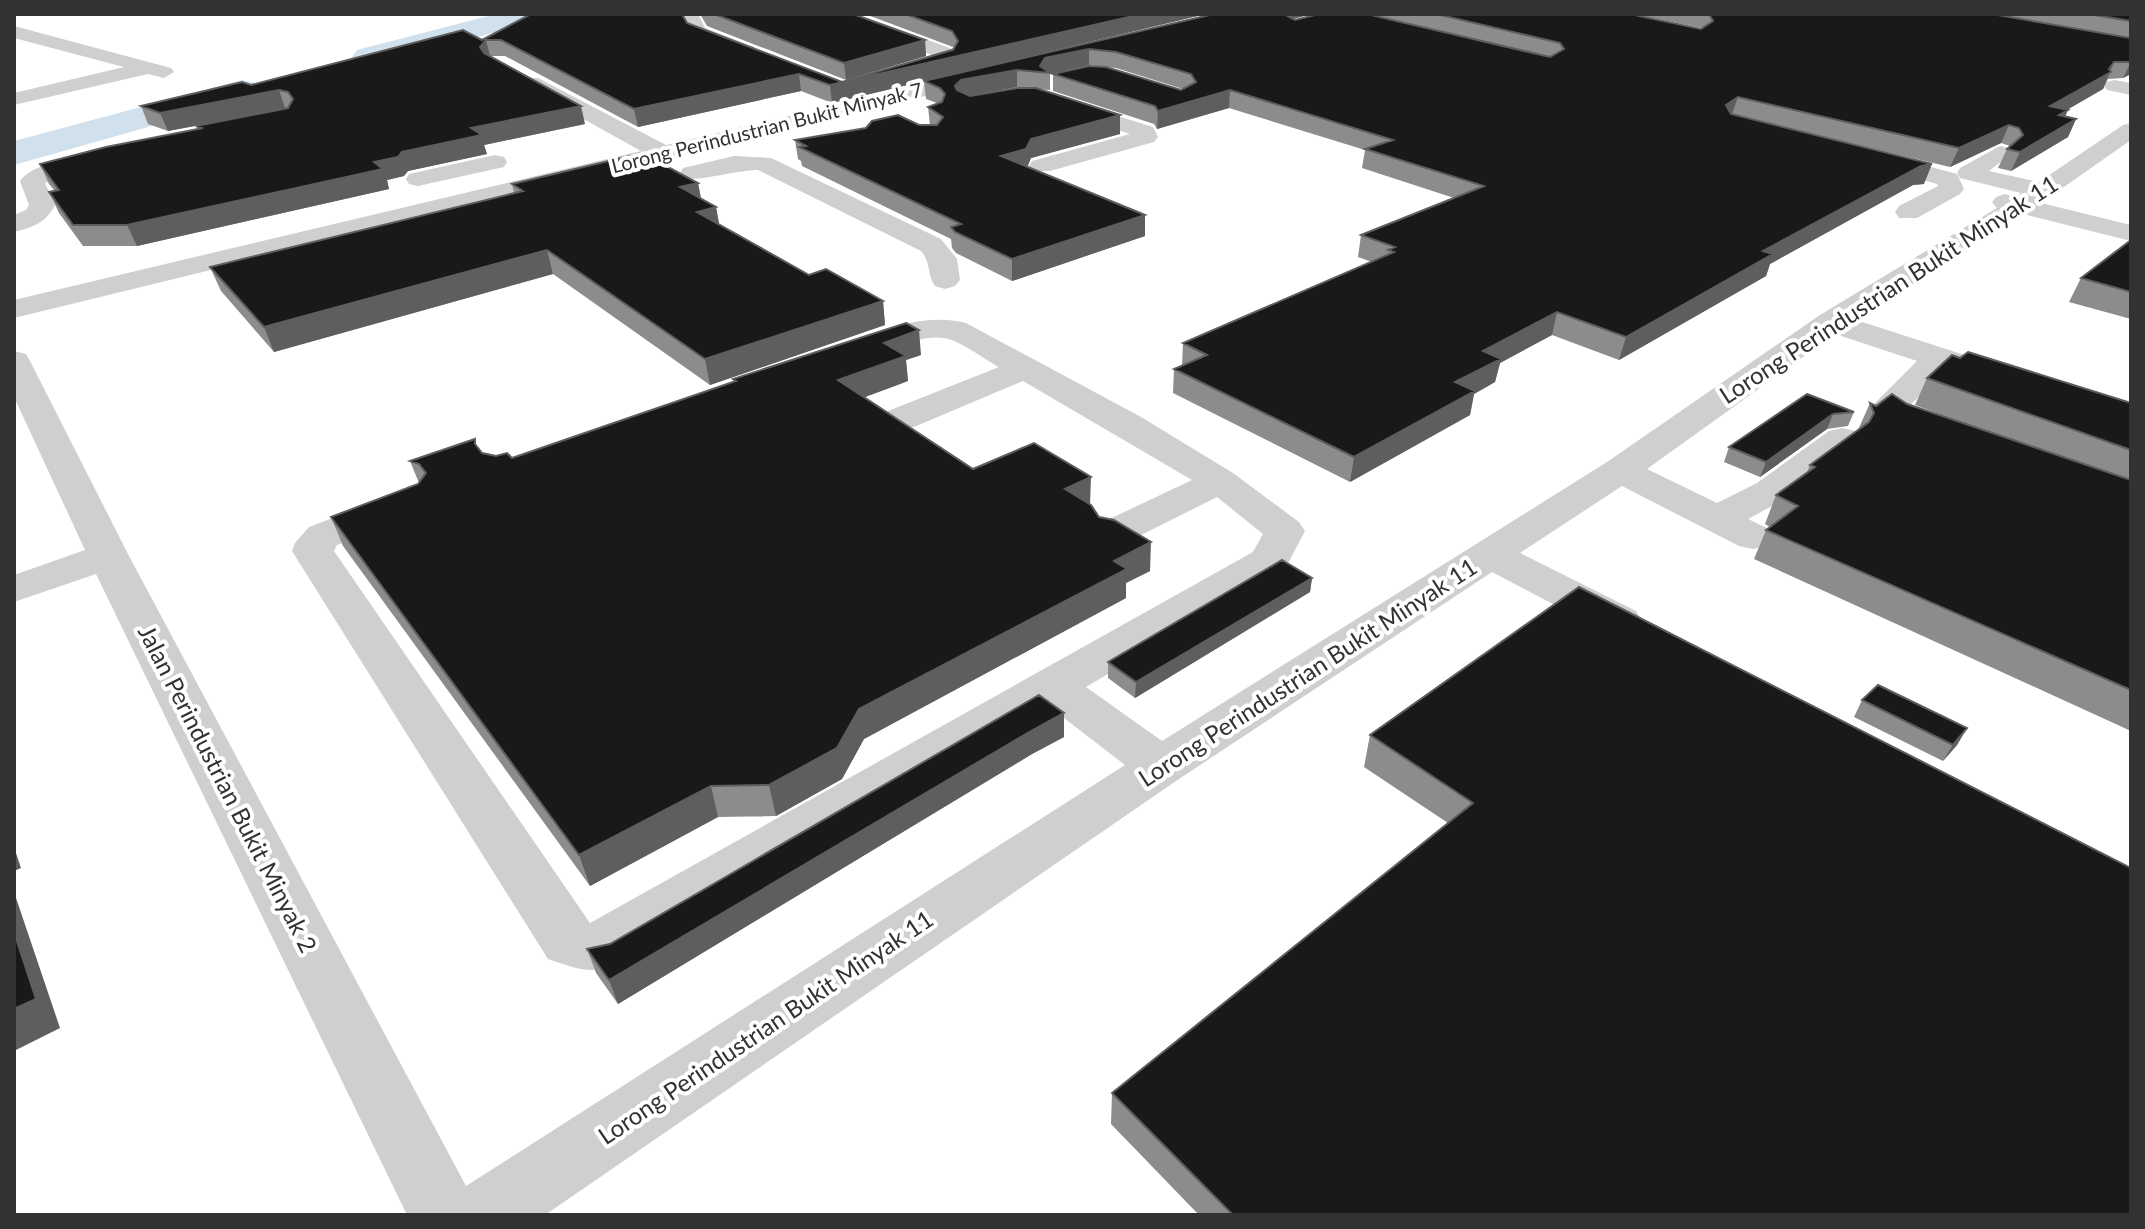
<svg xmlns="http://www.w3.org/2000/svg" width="2145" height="1229" viewBox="0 0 2145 1229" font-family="Lato,sans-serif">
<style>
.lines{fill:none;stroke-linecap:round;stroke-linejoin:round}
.river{fill:#d0e0ec;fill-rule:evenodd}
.minor{fill:#cfcfcf;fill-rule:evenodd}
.wall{fill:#8c8c8c;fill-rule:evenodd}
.shaded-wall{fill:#5e5e5e}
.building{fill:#191919;stroke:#5e5e5e;stroke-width:2}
.labels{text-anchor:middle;stroke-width:8;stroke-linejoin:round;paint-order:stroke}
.far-street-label{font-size:20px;fill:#323232;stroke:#fff}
.street-label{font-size:24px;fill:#323232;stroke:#fff}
</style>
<rect width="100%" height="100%" fill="#fff"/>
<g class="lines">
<path class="river" d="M496,14H544L540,20L368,67L357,64L352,57L357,50Z
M242,80L254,83L259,90L254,97L14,165V141Z"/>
<path class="minor" d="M680,14H698L705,28L754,47L757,51L747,57L691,36Z
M830,14H856L950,48L956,59L953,63L898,80L891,78L888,74L891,70L935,56L833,18Z
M14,26L171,68L174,72L164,78L148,74L14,105V93L124,67L14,38Z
M984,70L994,76L991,80L14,318V300L641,151L524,86L521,82L524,78H538L666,145Z
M2114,80L2131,83V95L2107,90L2104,86L2107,82Z
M1063,99L1153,127L1158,137L1154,142L1050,171H1032L1029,166L1032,161L1130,134L1055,110L1052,105Z
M2131,123V140L2041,203L2131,225V241L2023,214L1856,320L1977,359L1982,366L1977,373L1965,376L1946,371L1909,406L1945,420L1950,428L1945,436C1921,441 1882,428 1874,404L1917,361L1835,334L1647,469L1717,503L1757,483L1829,431L1842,428L1855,431L1860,439L1855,447L1785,499L1748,519L1767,528L1773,537L1767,546L1753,549L1739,546L1622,486L1520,553L1636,611L1642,621L1636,631L1620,635L1604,631L1492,572L1179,779L545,1215H407L96,574L14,602V575L85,550L14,397V351L26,354L30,361L129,556L466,1186L1125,765L1051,708L617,965C588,975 576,968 548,959L292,551L295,543L309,527L380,500L394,496L408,500L414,508L408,516L337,545L334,551L590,923L1253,552L1263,534L1217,497L1127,542L1113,545L1099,542L1093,533L1099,524L1192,480L1023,381L914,427L901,430L888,427L883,419L888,411L999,367C983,359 962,341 944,338C910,333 880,364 848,356L843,349L848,342C886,329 925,313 966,323L1141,417L1233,473L1299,522L1305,531L1285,569L1086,687L1162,741L1607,462L1820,315L1997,208L1992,202L1996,197L2005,194L2016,197L2021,193L1960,178L1957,173L1960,168L2000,146L2008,148L2012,153L1989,171L2039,182L2123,125Z
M104,151L112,153L116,158L112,163L45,183L55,205C46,223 33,227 14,232V215L26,210L29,205L20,181C33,162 81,156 104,151Z
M1872,151L1957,174L1964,189L1960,194L1917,218H1899L1895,212L1899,206L1938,186L1937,184L1864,163L1860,158L1864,153Z
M495,155L504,157L507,162L504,167L418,186L409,184L406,179L409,174Z
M734,156L771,158L941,239L957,259L960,280L955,286L945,289L935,286C927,275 931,262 921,251L758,170C736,170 699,182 683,178L680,173L683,168Z"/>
</g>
<path class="wall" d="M700,14H853L925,40L926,56L846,80L707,26Z
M865,14H1206L832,103L801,91L638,127L505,56H490L585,124L484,145L487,154L408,171L404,176L387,180L389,189L137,246H83L59,213L49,192L55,191L49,184L40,164L197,129L196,126L168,131L148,124L141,106L482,40L687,23L842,82L954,48L953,47Z
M1214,14L1293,19L1500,45L1370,14H1630L1701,29L1702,28L1633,14H2131V74L2123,78L2108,79L2103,89L2067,110L2065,116L2076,119L2068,137L2011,171L1998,168L2007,149L2010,146L2001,143L1950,167L1767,123L1924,184L1913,185L1770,264L1766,276L1619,360L1552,335L1500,363L1495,382L1474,394L1470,415L1350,482L1173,393L1174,369L1182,366L1183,343L1372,262L1358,257L1361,235L1454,198L1362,168L1365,150L1229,108L1157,129L1154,124L1053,91V74L1181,90L1183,89L1116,68L1089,65L1050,74V90L1037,89L1120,134L1031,158L1027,167L1145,215V236L1012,281L956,253L952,248L951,239L802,166L801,161L798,159L795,140L919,125H930L928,107L937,103L926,99L924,81ZM1017,87L1030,88L969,96Z
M698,183L701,199L716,207L719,224L809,275L883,301L885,325L710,385L553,274L274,352L221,291L210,267L514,193L512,184Z
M2131,240V319L2069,302L2081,278Z
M921,355L906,360L908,381L865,397L973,469L1090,505L1099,517L1150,571L1126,583V598L864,739L842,779L776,816L718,817L590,886L343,546L331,517L418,484L419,483L410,461L478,448L482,453L512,458L734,382L733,379Z
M1927,378L2131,403V731L1754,559L1766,530L1770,527L1765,524L1776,495L1807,472L1810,465L1858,430L1870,403L1876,406L1907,404L1974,427L1915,405Z
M1807,394L1854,412L1848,426L1827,429L1760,477L1724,462L1729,447Z
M1312,578L1310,592L1135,698L1108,678V662Z
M1862,700L1967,728L1957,745L1943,761L1854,717Z
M1064,713V737L1032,754L618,1004L596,973L587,949L610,944Z
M1370,735L2131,1215H1199L1111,1124L1112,1093L1448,823L1364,767Z"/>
<path class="shaded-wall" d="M1142,14H1206L832,103L830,85Z
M1282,14H1312L1286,21Z
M486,40L490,56L484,63L480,47Z
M925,40L926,56L846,80L844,63Z
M1089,49V65L1050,74L1040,66L1045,58Z
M2114,62L2103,89L2042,124L2050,106L2109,69Z
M2131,62V74L2123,78Z
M1017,70V87L961,97L956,103L955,86L961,80Z
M799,74L801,91L638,127L634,109Z
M279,90L285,108L168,131L160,113Z
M1230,90L1229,108L1157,129L1158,111Z
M1738,97L1732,114L1720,123L1726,105Z
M581,106L585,124L484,145L487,154L408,171L404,176L387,180L389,189L137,246L127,225L374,162L471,128Z
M2068,110L2060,128L2076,119L2068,137L2011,171L2020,152L2059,115Z
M1120,115V134L1031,158L1027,168L1001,156L1031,139Z
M2009,125L2001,143L1950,167L1959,148Z
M1932,164L1924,184L1913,185L1770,264L1766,276L1619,360L1626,337L1763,251L1921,166Z
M698,183L702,204L680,187Z
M716,207L720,229L697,212Z
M1145,215V236L1012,281V259Z
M547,250L553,274L274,352L264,327Z
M883,301L885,325L710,385L705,359Z
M1557,312L1552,335L1500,363L1495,382L1474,394L1470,415L1350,482L1354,457L1455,382L1483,351Z
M919,330L921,355L906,360L908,381L841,406L838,380L884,343Z
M1833,414L1827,429L1760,477L1766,462Z
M1091,477L1090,505L1065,489Z
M1151,542L1150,571L1126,583V598L864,739L842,779L776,816L769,785L859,709L1114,561Z
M1312,578L1310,592L1135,698L1136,682Z
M1064,713V737L1032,754L618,1004L609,980L1031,731Z
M1967,728L1957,745L1943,761L1953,745Z
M711,786L718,817L590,886L579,855Z
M14,847L21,868L14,871Z
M14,892L60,1028L14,1051Z"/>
<path class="building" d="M531,14H682L687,23L842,82L953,50L958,41L952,31L905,14H1142L830,85L799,74L634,109L501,40H486L480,47L484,53L581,106L471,128L482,135L402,152L398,157L374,162L383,169L127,225H73L49,192L59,190L40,164L106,147L203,128L196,126L288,108L293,99L288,92L279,90L160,113L141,106L242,82L251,85L463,30L482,40Z
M714,14H853L925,40L844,63Z
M1214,14H1284L1295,20L1319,14H1367L1550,57L1564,49L1560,43L1436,14H1630L1701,29L1713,21L1709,14H1992L2131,38V62H2114L2109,69L2111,72L2050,106L2068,110L2059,115L2076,119L2020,152L2007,149L2023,135L2019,128L2009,125L1959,148L1738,97L1726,105L1731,114L1932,164L1921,166L1763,251L1773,254L1626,337L1557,312L1483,351L1501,359L1455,382L1475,391L1354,457L1174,369L1207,355L1183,343L1394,252L1388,250L1395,247L1361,235L1484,186L1365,149L1393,140L1230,90L1158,111L1155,106L1053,74L1089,66L1106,67L1181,90L1196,82L1191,74L1116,52L1089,49L1045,58L1040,66L1050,73L1017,70L961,80L955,86L957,90L970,96L1018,88H1036L1120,115L1031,139L1026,149L1001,156L1145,215L1012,259L955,232L951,227L961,224L799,147L806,146L795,140L866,128L872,121L898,115L919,125H937L943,117L928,107L942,102L945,94L940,88L924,81Z
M2088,14H2131V21Z
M642,153L698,183L680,187L716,207L697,212L809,275L826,269L883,301L705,359L547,250L264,327L210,267L523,191L512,184Z
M2131,240V292L2081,278Z
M906,323L919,330L884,343L906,356L838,380L973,469L1034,443L1091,477L1065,489L1091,505L1099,517L1114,520L1151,542L1114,561L1127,569L859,709L837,748L769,785L711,786L579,855L331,517L418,484L426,473L419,464L410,461L475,439V444L482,453L496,456L507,453L512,458L736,381L733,379Z
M1968,352L2131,403V450L1927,378L1952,355L1960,358Z
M1807,394L1854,412L1833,414L1766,462L1729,447Z
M1892,394L1907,404L2131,480V690L1766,530L1798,506L1776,495L1815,467L1810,465L1869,422L1874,413L1870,403L1876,406Z
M1282,560L1312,578L1136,682L1108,662Z
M1579,587L2131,868V1215H1233L1112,1093L1473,803L1370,735Z
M1878,685L1967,728L1953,745L1862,700Z
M1039,695L1064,713L1031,731L609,980L587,949L610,944Z
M14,932L36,999L14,1009Z"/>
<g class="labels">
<g class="far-street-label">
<text transform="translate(767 128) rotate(-14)" y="7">Lorong Perindustrian Bukit Minyak 7</text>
</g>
<g class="street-label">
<text transform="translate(1889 290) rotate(-33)" y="8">Lorong Perindustrian Bukit Minyak 11</text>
<text transform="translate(1308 673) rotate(-33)" y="8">Lorong Perindustrian Bukit Minyak 11</text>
<text transform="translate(227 789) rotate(63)" y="8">Jalan Perindustrian Bukit Minyak 2</text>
<text transform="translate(766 1028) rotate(-34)" y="8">Lorong Perindustrian Bukit Minyak 11</text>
</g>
</g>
<rect width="2145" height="1229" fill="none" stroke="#323232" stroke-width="32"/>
</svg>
